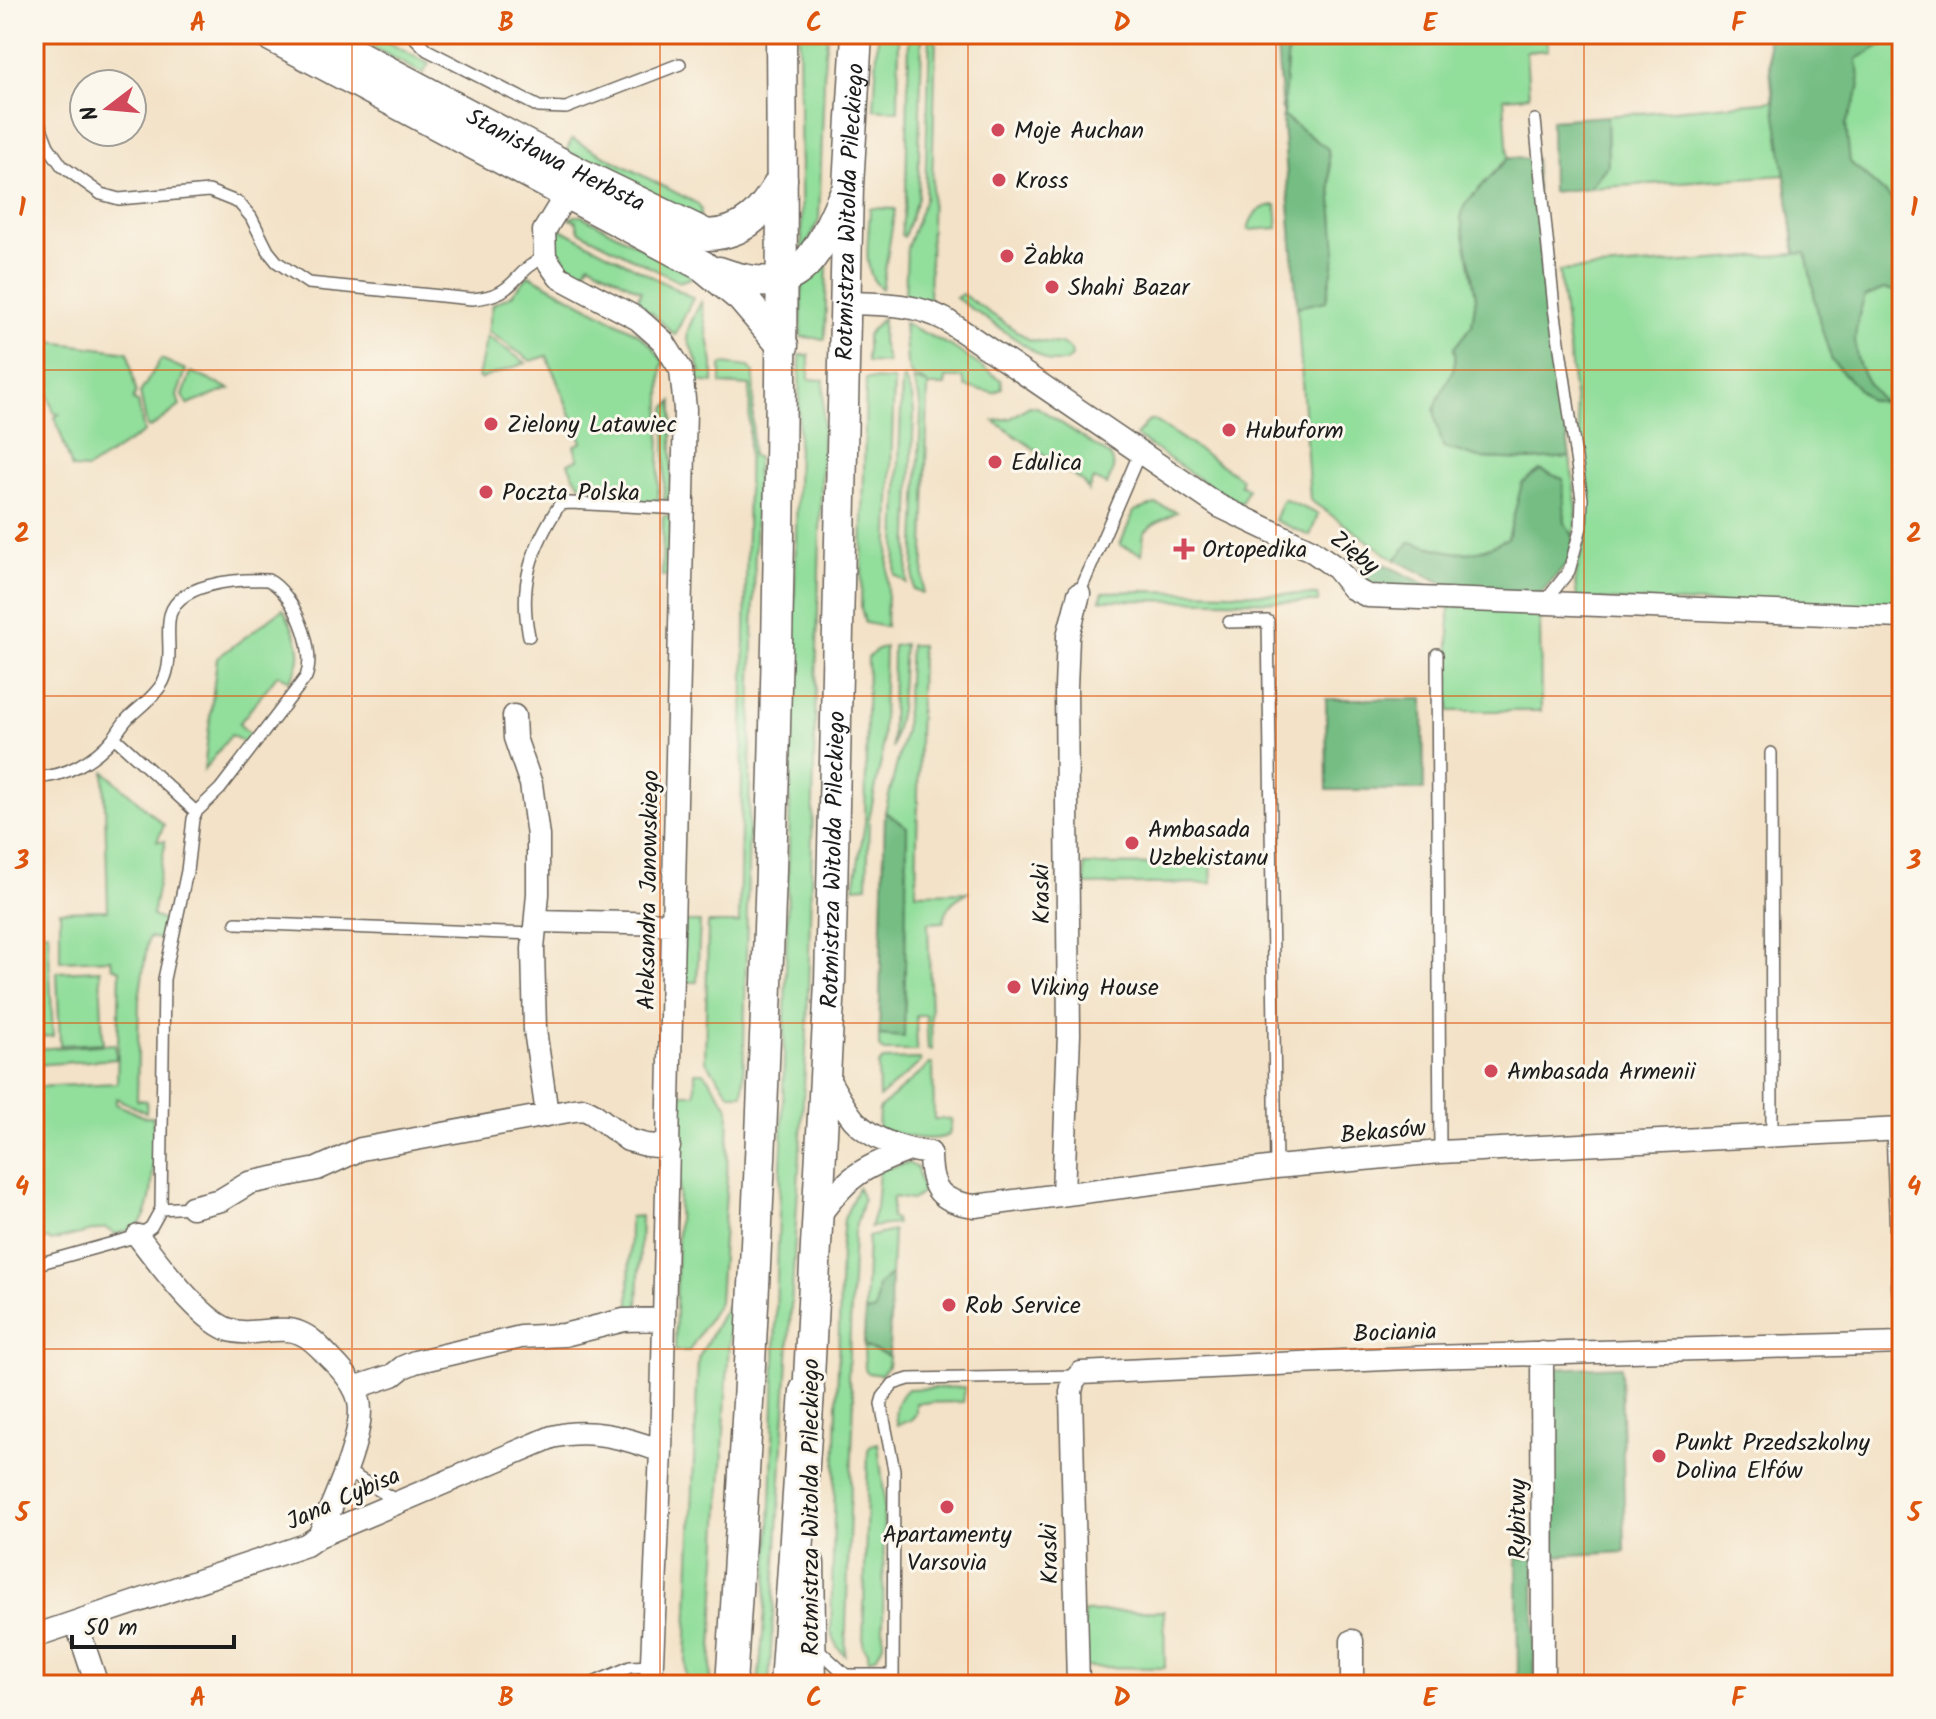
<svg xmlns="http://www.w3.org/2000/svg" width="1936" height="1719" viewBox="0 0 1936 1719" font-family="Kalam,sans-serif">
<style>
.green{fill:#92de9b;stroke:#577d5c;stroke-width:2}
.forest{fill:#75bd83;stroke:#486c50;stroke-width:2}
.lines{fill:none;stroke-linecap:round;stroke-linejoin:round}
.lane-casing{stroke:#676158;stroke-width:14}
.street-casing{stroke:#676158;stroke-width:25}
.secondary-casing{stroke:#676158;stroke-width:33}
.primary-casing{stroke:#676158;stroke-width:37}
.lane{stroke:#fff;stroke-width:11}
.street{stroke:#fff;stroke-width:22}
.secondary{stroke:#fff;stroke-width:30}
.primary{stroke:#fff;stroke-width:34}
.grid{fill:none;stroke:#de560d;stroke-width:2;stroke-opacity:0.55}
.poi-dot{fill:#d1495b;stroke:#fbf7ec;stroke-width:3}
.labels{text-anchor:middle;stroke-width:6;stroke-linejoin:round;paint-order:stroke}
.poi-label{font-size:24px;fill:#1c1c1c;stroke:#fbf7ec;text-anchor:start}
.street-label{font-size:24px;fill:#1c1c1c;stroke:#fbf7ec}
.neatline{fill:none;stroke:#de560d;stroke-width:3}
.grid-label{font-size:26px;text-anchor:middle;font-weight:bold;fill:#de560d}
</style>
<rect width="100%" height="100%" fill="#fbf7ec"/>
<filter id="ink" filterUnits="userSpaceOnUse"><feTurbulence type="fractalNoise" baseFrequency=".0125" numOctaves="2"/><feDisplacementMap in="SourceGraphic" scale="16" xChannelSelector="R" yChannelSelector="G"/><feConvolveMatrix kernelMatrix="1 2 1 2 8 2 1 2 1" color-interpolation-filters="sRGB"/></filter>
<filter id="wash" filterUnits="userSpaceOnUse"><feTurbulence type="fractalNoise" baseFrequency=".006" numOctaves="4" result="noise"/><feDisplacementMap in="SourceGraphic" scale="32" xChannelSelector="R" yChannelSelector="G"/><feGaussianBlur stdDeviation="1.8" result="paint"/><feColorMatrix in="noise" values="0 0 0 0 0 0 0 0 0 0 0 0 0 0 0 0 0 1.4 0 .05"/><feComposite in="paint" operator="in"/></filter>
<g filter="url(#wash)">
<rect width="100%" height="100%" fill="#f3e2c7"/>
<path class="green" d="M364,34H372L429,64L423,74L370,46Z
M799,34H828L825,52L819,220L802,255Z
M878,34H899L898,111L874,109Z
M909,34H922L918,197L904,237L901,235L906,196Z
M930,34H936L929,301L905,296L907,248L925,198Z
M1289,34H1547L1548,50L1526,52L1529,96L1504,98L1508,158L1465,204L1461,218L1476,297L1472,325L1454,348C1460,368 1443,392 1434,410L1444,447L1479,458L1531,460L1570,457L1577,509L1574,537L1565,524L1562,480L1514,519L1508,538C1465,562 1455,552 1410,542L1395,560L1310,500L1297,307L1326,301L1334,224L1328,149L1283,116Z
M1767,34H1902V610L1579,599C1569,581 1583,554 1586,535C1588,526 1588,517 1589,508L1559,271L1795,254L1786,175L1589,188L1608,165L1607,116L1773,101Z
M572,139L698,204L701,210L700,218L566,151Z
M1276,205L1278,228L1248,230C1251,214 1260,206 1276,205Z
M870,208L895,209L882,289C859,273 870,233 870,208Z
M575,216H582L696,276L679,282L579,231L576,221L569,219Z
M559,228L693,298L675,335L652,313L635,305L641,291L589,263L583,276L561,262L555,242Z
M827,262L825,339L801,337L802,286Z
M529,275L637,333L652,346L665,364L662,365L658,502C619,499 583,506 568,463L578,459L574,446L582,442L547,356L531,361L488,331L493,304L512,295Z
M962,294L1030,340L1061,344L1071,350L1072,357L1065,362H1049L956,298Z
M701,302L713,363V383L697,381L694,374L701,372C687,330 679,345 701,302Z
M883,318L882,342L888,363L867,362V335Z
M904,323L951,346L1001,380L1002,388L994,393L966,387L963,378H946L945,386H928L923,593L913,589L921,413L919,397L913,380L928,384L911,375L907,364Z
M487,336L526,363L480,379L478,377Z
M43,341L128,352L136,392L133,400L138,402L144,432L87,469L72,468L55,417L59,414L54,413L47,391L41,343Z
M800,355H809V379L824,380L807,1033L769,1685H758C778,1505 772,1324 782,1144Z
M161,359L186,370L177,396L180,406L150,428L147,427L140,393Z
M724,364L749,367L754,373L752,456L757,457L743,1094H730L705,1060L708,923H739L750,386L721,384V366Z
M191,372L230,389L188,405L183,396Z
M904,378L912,397L914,412L907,583L895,575L902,380Z
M866,379L894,380L886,627L865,623L861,608Z
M673,401L671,497L664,501L666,408Z
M1029,406L1037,407L1109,455C1118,465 1111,474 1107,485L1093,479L1088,491L1084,483L994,421L1011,418Z
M1149,420H1154L1242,479L1240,484L1248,489L1241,504L1208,485L1136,436Z
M1283,499L1318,514L1310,536L1274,520Z
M1156,504L1177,512L1154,524L1144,533L1142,554L1120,545L1134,511Z
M663,516H669L671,519L669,576H662Z
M1146,591L1318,595V602L1100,600L1103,592Z
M1449,606L1540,611L1541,711H1449Z
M283,609C296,633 309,657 289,681L278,674L239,724L251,735L245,743L231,735L204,770L217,658Z
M904,644L900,709L892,748L893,646Z
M910,645H921L916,893L969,892C954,899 946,905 944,922L928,923L932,1050H928L926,1015H916L917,1051H883L879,1047V1035L904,1037L907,827L885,812L905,730Z
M885,647L882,756L869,820L867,886L854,887L865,823L868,658L875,651Z
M104,771L164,825L157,841H165V845L152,916L167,922L163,940L149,937L148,940L139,999L137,1100L147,1101L146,1113L116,1098V1104L144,1117H153C152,1144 158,1205 139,1224C133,1230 124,1232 115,1234L105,1228L51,1241L47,1239L34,1242V1087L117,1083L120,970L112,967L111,959L60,961V911L108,910Z
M1211,864L1212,883L1085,885L1084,865Z
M684,922H700L697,982H683Z
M48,932L53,1036L34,1037V933Z
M100,970L103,1043L60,1045L57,972Z
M115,1044L116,1059L34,1065V1049Z
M920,1059L921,1062L879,1098L878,1065L883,1060Z
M930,1064H933L934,1119H952L949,1135C929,1144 899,1135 878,1128L879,1109Z
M695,1072H704L729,1108L727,1177L719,1302L689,1351H675L681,1094H695Z
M908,1163L917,1168L923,1192L912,1200L893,1197L891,1218L895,1219L896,1224L870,1227L876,1208L879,1170Z
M858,1187L863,1200L854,1232L848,1379L854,1396L845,1655L837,1647L831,1631L841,1251L844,1219Z
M641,1216L638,1308L629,1310L630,1217Z
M893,1231L891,1275L885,1278L875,1312H865L868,1237Z
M731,1306L710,1685H685L698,1359L726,1307Z
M864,1346L889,1356L888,1366L881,1375L868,1373L865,1369Z
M965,1387L963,1402L916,1403V1414L911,1420L897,1425C893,1410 896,1399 907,1389Z
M878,1443L884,1493L883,1644L877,1656L868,1660V1652L863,1646L868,1450L871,1445Z
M1164,1611L1165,1668L1085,1667L1084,1612Z"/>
<path class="forest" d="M1276,34H1289L1283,116L1328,149L1336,252L1326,301L1297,307Z
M1767,34H1902L1857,59L1860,89L1846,124L1850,162L1902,208V292L1884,289L1865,297C1848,341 1852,366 1883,402L1869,400L1832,361L1820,324L1806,253L1796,254L1774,101Z
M1607,116L1608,165L1589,188L1552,192L1551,120Z
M1508,158L1535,159L1542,272L1570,457L1531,460L1479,458L1443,447C1441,436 1433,419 1435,409C1439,388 1461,371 1454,348L1472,325L1476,297L1461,218L1465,204Z
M1540,470L1563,479L1565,524L1574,537L1569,562L1542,592L1521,595L1463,593L1395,560L1410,542C1455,552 1465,562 1508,538L1522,483Z
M1361,553L1437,590C1419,590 1370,597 1362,579C1358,571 1360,562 1361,553Z
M1326,699H1423L1424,790H1327Z
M885,812L907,827L904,1037L879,1035Z
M891,1275L889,1356L864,1346L865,1312L875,1311L878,1285Z
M1621,1366L1625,1552L1553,1556L1551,1369Z
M1517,1558H1534L1535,1685H1518Z"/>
</g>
<g filter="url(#ink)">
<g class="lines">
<g class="lane-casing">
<path id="lane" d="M411,34L427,50L539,107L566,108L680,64
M34,110L48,146L62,166L101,194L119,199L209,191L239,203L251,217L268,251L277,262L308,283L472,299C519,295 511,272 545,257
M1535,120L1554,308L1582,499L1581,527L1569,571L1543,604
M1079,594L1139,454
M1229,622L1268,621L1276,1167
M529,636C518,584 532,547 560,504L570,503L682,509
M1437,654L1440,1152
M114,737L196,812
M1771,753L1772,1134
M34,777C63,779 96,759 114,737C119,730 123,723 129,717C140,707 156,695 163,682C173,662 167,642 169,621C172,582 239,579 268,580C294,593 317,650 306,677L220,789L196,812L193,819L187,871L164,979L161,1209L151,1227L138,1236L34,1265
M236,923L535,934
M1892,1129L1898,1293
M161,1209L192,1207
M345,1470L397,1501
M817,1648L846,1675
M589,1685L630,1667L652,1666
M833,1685L846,1675H893
M893,1685L894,1470L881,1404L883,1397L893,1384L909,1379L1076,1376"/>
</g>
<g class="street-casing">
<path id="street" d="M573,183L544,231L545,257L559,277L638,319L663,341L681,370L685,409L661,1451L651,1685
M847,303C882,304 914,303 946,320L1219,506L1311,550L1335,567L1352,588L1368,596L1902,617
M514,716L515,738L531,784L538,836V894L533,949L535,1030L547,1114
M537,921L673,924
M826,1076C835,1090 843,1107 854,1120C872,1140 904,1150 930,1153C930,1189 940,1202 975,1206L1276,1167L1440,1152L1902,1129
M1063,1194L1069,1034L1066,688L1068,636L1079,594
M192,1207L221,1200L249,1183L317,1169L361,1149L574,1110L584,1109L592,1113L628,1140L646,1145L669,1147
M818,1217C847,1177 861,1168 907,1151
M138,1236C157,1261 199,1318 227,1329C250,1338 278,1324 300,1333C313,1338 323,1351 333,1361C344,1372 356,1386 359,1401C366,1433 332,1504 319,1536
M1542,1353L1543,1685
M354,1388L393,1375L403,1367L415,1362L521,1337L564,1335L624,1320L664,1319
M76,1622L97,1685
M34,1636L306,1545L319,1536L552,1437C589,1427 626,1438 661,1451
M1352,1641V1685
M1078,1685L1071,1392L1073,1382L1081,1373L1430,1357L1902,1343"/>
</g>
<g class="secondary-casing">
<g id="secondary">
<path d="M267,34L703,266L742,298L783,346"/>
<path id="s1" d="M317,34L579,173L707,235C747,234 764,210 782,179"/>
<path d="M719,272C798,301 815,260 844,195"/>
<path id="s2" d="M807,1415L830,983L848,186L857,34"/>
<path d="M809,1563L811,1685"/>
<path d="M731,1685C767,1136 786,585 781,34"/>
</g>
</g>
<g class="primary-casing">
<path id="primary" d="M787,1685L807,1391"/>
</g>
<use href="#lane" class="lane"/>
<use href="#street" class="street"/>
<use href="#secondary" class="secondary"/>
<use href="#primary" class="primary"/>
</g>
</g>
<path class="grid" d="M352,34V1685M660,34V1685M968,34V1685M1276,34V1685M1584,34V1685M34,370H1902M34,696H1902M34,1023H1902M34,1349H1902"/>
<g class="poi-dot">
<circle cx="998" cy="130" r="8"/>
<circle cx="999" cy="180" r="8"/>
<circle cx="1007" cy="256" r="8"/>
<circle cx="1052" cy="287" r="8"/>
<circle cx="491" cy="424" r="8"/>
<circle cx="1229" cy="430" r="8"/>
<circle cx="995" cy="462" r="8"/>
<circle cx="486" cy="492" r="8"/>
<path d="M1180 537h8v8h8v8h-8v8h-8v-8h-8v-8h8z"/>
<circle cx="1132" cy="843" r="8"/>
<circle cx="1014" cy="987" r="8"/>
<circle cx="1491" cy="1071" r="8"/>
<circle cx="949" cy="1305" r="8"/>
<circle cx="1659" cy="1456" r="8"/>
<circle cx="947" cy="1507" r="8"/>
</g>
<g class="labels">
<g class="poi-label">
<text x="1014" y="138">Moje Auchan</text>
<text x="1015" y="188">Kross</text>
<text x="1023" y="264">Żabka</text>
<text x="1068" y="295">Shahi Bazar</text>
<text x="507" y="432">Zielony Latawiec</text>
<text x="1245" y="438">Hubuform</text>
<text x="1011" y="470">Edulica</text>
<text x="502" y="500">Poczta Polska</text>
<text x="1202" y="557">Ortopedika</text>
<text x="1148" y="837">Ambasada<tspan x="1148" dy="28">Uzbekistanu</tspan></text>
<text x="1030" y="995">Viking House</text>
<text x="1507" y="1079">Ambasada Armenii</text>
<text x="965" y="1313">Rob Service</text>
<text x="1675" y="1450">Punkt Przedszkolny<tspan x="1675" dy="28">Dolina Elfów</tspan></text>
<text x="947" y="1542" text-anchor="middle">Apartamenty<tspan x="947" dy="28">Varsovia</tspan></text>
</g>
<g class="street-label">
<text dy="8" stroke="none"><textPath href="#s1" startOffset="270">Stanisława Herbsta</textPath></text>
<text dy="8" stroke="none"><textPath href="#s2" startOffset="1204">Rotmistrza Witolda Pileckiego</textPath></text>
<text transform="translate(1355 552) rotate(38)" y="8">Zięby</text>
<text dy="8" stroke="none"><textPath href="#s2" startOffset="556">Rotmistrza Witolda Pileckiego</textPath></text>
<text transform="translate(648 890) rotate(-89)" y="8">Aleksandra Janowskiego</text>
<text transform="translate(1041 894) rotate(-91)" y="8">Kraski</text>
<text transform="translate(1383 1131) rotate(-5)" y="8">Bekasów</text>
<text transform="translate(1395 1332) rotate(-2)" y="8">Bociania</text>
<text transform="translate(343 1498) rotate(-24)" y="8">Jana Cybisa</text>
<text transform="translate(810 1507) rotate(-90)" y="8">Rotmistrza Witolda Pileckiego</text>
<text transform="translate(1517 1519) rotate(-90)" y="8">Rybitwy</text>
<text transform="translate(1049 1554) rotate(-91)" y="8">Kraski</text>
</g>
</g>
<rect width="1936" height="1719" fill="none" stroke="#fbf7ec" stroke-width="88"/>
<g transform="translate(108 108) rotate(254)"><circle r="38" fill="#fbf7ec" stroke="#a29f99" stroke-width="2"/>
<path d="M0-6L14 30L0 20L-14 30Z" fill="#d1495b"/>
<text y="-12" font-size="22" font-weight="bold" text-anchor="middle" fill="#1c1c1c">N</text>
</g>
<path d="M72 1635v12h162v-12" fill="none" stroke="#1c1c1c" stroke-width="4"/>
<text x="84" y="1635" font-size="24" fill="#1c1c1c" stroke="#fbf7ec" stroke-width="6" paint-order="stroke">50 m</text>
<rect x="44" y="44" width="1848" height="1631" class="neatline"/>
<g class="grid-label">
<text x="198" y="31">A</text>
<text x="506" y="31">B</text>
<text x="814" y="31">C</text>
<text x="1122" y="31">D</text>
<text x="1430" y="31">E</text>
<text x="1738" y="31">F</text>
<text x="22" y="216">1</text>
<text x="1914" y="216">1</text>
<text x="22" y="542">2</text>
<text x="1914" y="542">2</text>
<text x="22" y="869">3</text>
<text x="1914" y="869">3</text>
<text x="22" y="1195">4</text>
<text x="1914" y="1195">4</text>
<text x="22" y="1521">5</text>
<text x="1914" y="1521">5</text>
<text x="198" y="1706">A</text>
<text x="506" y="1706">B</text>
<text x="814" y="1706">C</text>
<text x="1122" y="1706">D</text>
<text x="1430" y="1706">E</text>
<text x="1738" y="1706">F</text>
</g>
</svg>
